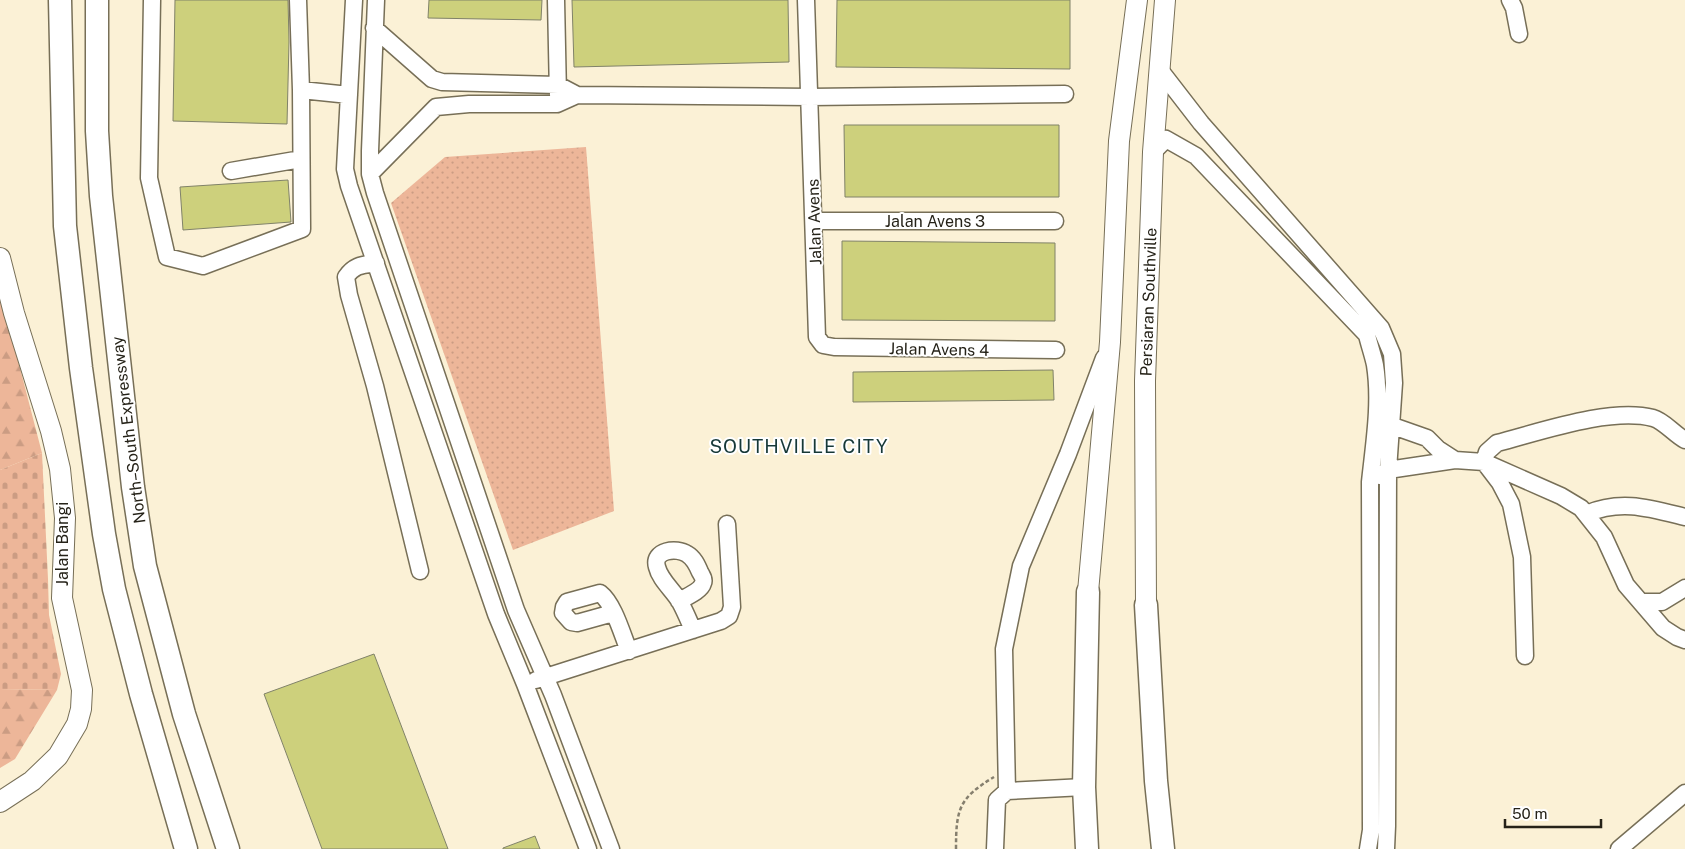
<svg xmlns="http://www.w3.org/2000/svg" width="1685" height="849" viewBox="0 0 1685 849" font-family="'Public Sans',sans-serif">
<style>
.forest{fill:url(#forest-firs)}
.cemetery{fill:url(#cemetery-stones)}
.park{fill:url(#park-dots)}
.building{fill:#cdd07c;stroke:#808269}
.lines{fill:none;stroke-linecap:round;stroke-linejoin:round}
.minor-casing{stroke:#776f57;stroke-width:19}
.major-casing{stroke:#776f57;stroke-width:22}
.highway-casing{stroke:#776f57;stroke-width:25}
.path{stroke:#857f6e;stroke-width:2.5;stroke-dasharray:4 2.5;stroke-linecap:butt}
.minor{stroke:#fff;stroke-width:16}
.major{stroke:#fff;stroke-width:20}
.highway{stroke:#fff;stroke-width:22}
.labels{text-anchor:middle;stroke-width:4;stroke-linejoin:round;paint-order:stroke}
.street-label{font-size:16px;fill:#252218;stroke:#fff}
.quarter-label{font-size:19px;letter-spacing:1px;fill:#163837;stroke:#fff}
</style>
<defs>
<pattern id="forest-firs" width="22" height="20" patternUnits="userSpaceOnUse" patternTransform="scale(1.25)"><rect width="22" height="20" fill="#edb699"/><path d="M5 1l3.5 6h-7zM16 11l3.5 6h-7z" fill="#cb9c83"/></pattern>
<pattern id="cemetery-stones" width="16" height="16" patternUnits="userSpaceOnUse" patternTransform="scale(1.25)"><rect width="16" height="16" fill="#edb699"/><path d="M2 7V4a2 2 0 0 1 4 0v3zM10 15v-3a2 2 0 0 1 4 0v3z" fill="#cb9c83"/></pattern>
<pattern id="park-dots" width="8" height="8" patternUnits="userSpaceOnUse" patternTransform="scale(1.25)"><rect width="8" height="8" fill="#edb699"/><path d="M2 2h.1M6 6h.1" fill="none" stroke="#cb9c83" stroke-width="1.8" stroke-linecap="round"/></pattern>
</defs>
<rect width="100%" height="100%" fill="#fbf1d6"/>
<path class="forest" d="M0,291L42,453L0,470Z
M0,689L57,690L15,759L0,768Z"/>
<path class="cemetery" d="M42,453L48,579L49,615L61,674L57,690L0,689V470Z"/>
<path class="park" d="M586,147L614,511L513,550L391,203L445,157Z"/>
<path class="building" d="M175,0H288L289,42L287,124L173,121Z
M429,0H542L541,20L428,18Z
M572,0H788L789,62L574,67Z
M837,0H1070V69L836,67Z
M844,125H1059V197H845Z
M288,180L291,222L183,230L180,187Z
M842,241L1055,243V321L842,320Z
M1053,370L1054,400L853,402V372Z
M374,654L448,849H322L264,694Z
M535,836L540,849H503V848Z"/>
<g class="lines">
<g class="minor-casing">
<path id="minor" d="M152,0L149,178L167,257L203,266L302,229L301,90L298,0
M354,0L345,169L349,186L496,614L525,684L588,849
M376,0L370,151V174L375,193L516,610L553,695L611,849
M556,0L558,95
M806,0L817,337L823,345L834,347L1056,350
M1510,0L1514,8L1519,34
M1160,70L1201,123L1381,328L1392,354L1394,383L1388,470L1387,826L1386,849
M301,90L349,95
M577,95L810,97L1065,94
M1153,152L1166,139L1196,156L1367,335C1369,344 1373,355 1375,365C1381,403 1374,444 1370,482L1371,830L1368,849
M231,171L301,159
M370,174L436,107L469,104H557L577,95L558,85L442,82L432,79L374,28
M814,221H1055
M376,263C362,265 354,265 346,277L349,295L375,386L420,571
M1390,425L1427,438L1438,449L1455,460L1484,462L1561,496L1581,508L1604,537L1626,585L1663,628L1677,637L1685,640
M1380,476L1388,470L1455,460
M1586,514C1621,499 1649,508 1685,517
M679,601C686,597 701,591 703,583C705,579 702,576 700,572C697,565 694,558 687,554C677,547 652,550 657,567C660,580 673,590 680,602C685,611 689,621 693,630
M1641,602H1662L1685,588
M613,613L577,623L571,622L563,613L564,607L567,602L600,593C614,604 622,634 629,651
M1525,656L1522,557L1511,504L1500,483L1484,462L1487,452L1497,443C1540,432 1610,407 1653,418C1664,421 1674,434 1685,440
M536,680L721,621L729,616L732,607L727,524
M1007,791L1004,649L1021,566L1068,454L1104,358
M995,849L997,800L1007,791L1084,787
M1619,849L1685,793"/>
</g>
<g class="major-casing">
<path id="major" d="M0,258L14,313L51,431L60,469L65,518L62,598L82,690L81,709L77,724L58,756L32,781L0,802
M1088,592L1110,342L1119,141L1137,0
M1146,605L1145,381L1153,152L1165,0"/>
</g>
<g class="highway-casing">
<path id="highway" d="M60,0L65,226L81,368L104,534L114,589L141,694L186,849
M97,0V131L101,196L133,487L145,566L184,714L228,849
M1146,605L1156,781L1163,849
M1087,849L1084,787L1088,592"/>
</g>
<path class="path" d="M956,849C956,809 959,798 994,777"/>
<use href="#minor" class="minor"/>
<use href="#major" class="major"/>
<use href="#highway" class="highway"/>
</g>
<g class="labels">
<g class="street-label">
<text x="935" y="227">Jalan Avens 3</text>
<text transform="translate(814 222) rotate(-92)" y="6">Jalan Avens</text>
<text transform="translate(1148 302) rotate(-88)" y="6">Persiaran Southville</text>
<text transform="translate(939 349) rotate(1)" y="6">Jalan Avens 4</text>
<text transform="translate(128 430) rotate(-97)" y="6">North–South Expressway</text>
<text transform="translate(62 544) rotate(-90)" y="6">Jalan Bangi</text>
</g>
<g class="quarter-label">
<text x="799" y="453">SOUTHVILLE CITY</text>
</g>
</g>
<path d="M1505 819v8h96v-8" fill="none" stroke="#252218" stroke-width="2.5"/>
<text x="1512" y="819" font-size="15" fill="#252218" stroke="#ffffff" stroke-width="4" paint-order="stroke">50 m</text>
</svg>
